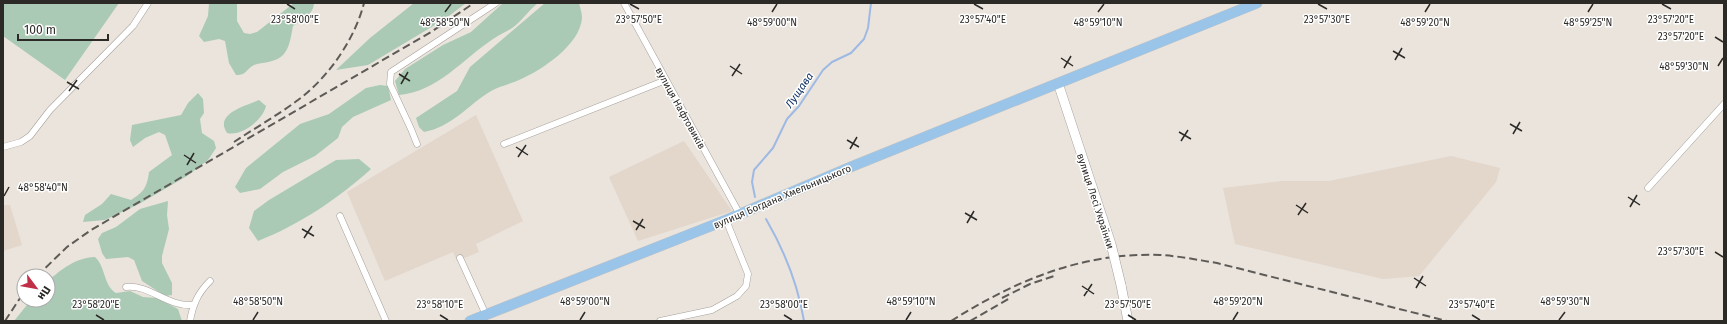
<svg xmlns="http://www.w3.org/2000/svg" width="1727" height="324" viewBox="0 0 1727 324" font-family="'Fira Sans',sans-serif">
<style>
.built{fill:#e3d6ca}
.green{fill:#aacab5}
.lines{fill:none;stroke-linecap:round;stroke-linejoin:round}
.stream{stroke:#9eb9e3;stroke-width:2}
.street-casing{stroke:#a6a09a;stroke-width:7}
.secondary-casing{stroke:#a6a09a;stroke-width:10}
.primary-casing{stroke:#c4c3c3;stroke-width:11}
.street{stroke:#fff;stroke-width:6}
.secondary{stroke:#fff;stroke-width:9}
.primary{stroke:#9ac5e9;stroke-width:10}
.rail{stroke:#5e5b57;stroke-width:2;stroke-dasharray:8 4;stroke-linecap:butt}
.secondary-bridge-casing{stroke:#a6a09a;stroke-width:10;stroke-linecap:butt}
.secondary-bridge{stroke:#fff;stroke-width:9}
.ticks{fill:none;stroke:#2c2a27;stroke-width:1.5}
.labels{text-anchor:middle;stroke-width:3;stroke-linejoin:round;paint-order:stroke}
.street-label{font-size:10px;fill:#2c2a27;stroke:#fff}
.water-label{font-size:11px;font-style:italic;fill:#143668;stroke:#fff}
.ticks-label{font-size:10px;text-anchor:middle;fill:#2c2a27;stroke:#fff;stroke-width:3;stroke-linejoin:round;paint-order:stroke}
</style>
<rect width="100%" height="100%" fill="#eae4dd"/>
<path class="built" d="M476,115L523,221L476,244L479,252L457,261L453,252L385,281L347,192Z
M684,141L732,211L638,241L609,177Z
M1451,156L1500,168L1496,182L1419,276L1383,279L1235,244L1223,188L1283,181H1329Z
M3,205H10L22,245L3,251Z"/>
<path class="green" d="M3,3H119L65,80L3,36Z
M209,3H237V21L244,33L250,34L257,32L294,3H314C314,14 301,21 293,26C290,41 289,57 272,61C266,63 259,63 254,65C245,70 247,75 236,75L229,63L225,41L219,39L204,42L199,36L208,16Z
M414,3H466L445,19L368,65L336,70L370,38Z
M503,3H538C530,9 524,18 516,25C509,31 500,34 493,39C463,59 437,92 399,95L395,81L405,69L443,45L471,32Z
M545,3H579C580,7 582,13 582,18C580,45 542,70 519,80C510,84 500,86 491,91C468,105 452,127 424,132L419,127L416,118L457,91L470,67Z
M380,85L388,86L391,100L353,117L342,127L338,138L315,156L283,172L260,189L240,193L235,187L246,168L300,124L329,114L366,88Z
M198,93L203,99L204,113L200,119L202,133L214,141L216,148L208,160L187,176L139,204L105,220L83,222L85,215L102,204L111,194L131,200C144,192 147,187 149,172L172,155L165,135L159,132L145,138L133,147L130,140L132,125L181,115L188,103Z
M259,100L266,106C263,120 241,137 227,133C214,114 245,106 259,100Z
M359,159L371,169C339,198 299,225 258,241L249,228L254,211L269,200L336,160Z
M168,201L167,215L169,229L162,256V263L172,283V295L165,296L142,281L134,260L128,257L106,259L102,253L98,239L102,233L116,227L140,209Z
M95,257C106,267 103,285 116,293L130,291L143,297L157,298L178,309L182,321H14L31,300H48V281C62,269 75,258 95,257Z"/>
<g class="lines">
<path class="stream" d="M755,197L752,182L754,170L773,148L787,119L799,106L823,70L832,62L851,53L864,39L868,28L871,3
M766,219C784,250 798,285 804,321"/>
<g class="street-casing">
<path id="street" d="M624,3L739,213
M417,144L411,129L390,84L391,72L496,3
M504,144L666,80
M3,147L21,142L30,136L50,110L133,26L148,3
M1648,188L1724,104
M340,216L386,321
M460,258L486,315
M126,287C149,284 167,307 193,305
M190,321C193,304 198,293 210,281
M660,321L712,310L737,296L746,286L748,274L726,220"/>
</g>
<g class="secondary-casing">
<path id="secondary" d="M1058,83L1111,244
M1121,285L1128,321"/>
</g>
<g class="primary-casing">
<path id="primary" d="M470,321L726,220L853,166L1257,3"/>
</g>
<use href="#street" class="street"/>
<use href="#secondary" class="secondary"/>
<use href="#primary" class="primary"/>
<path class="rail" d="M234,142C255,128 278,115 298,100C328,78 355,39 364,3
M37,276L67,247L91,230L431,32L474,3
M1002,298L1030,284L1054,276
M5,321L24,292
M951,321C1015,281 1082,252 1160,255C1179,256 1198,260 1217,263L1447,321
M970,321L1010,298"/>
<g class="secondary-bridge-casing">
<path id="secondary-bridge" d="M1111,244L1121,285"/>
</g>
<use href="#secondary-bridge" class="secondary-bridge"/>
</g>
<path class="ticks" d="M287,4L295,9M630,4L639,9M974,4L983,9M1318,4L1327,9M1662,4L1671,9M445,12L451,4M772,12L777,4M1098,12L1104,4M1425,12L1430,4M1588,12L1593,4M1715,37L1723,42M1393,51L1405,58M1061,58L1073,66M1395,60L1402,48M730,66L742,74M1718,66L1723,58M1064,68L1071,56M399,74L410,81M732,76L740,64M67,82L79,89M401,84L408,72M69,91L77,80M1510,124L1522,131M1179,132L1191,139M1513,134L1520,122M847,140L859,147M1181,141L1188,130M516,147L528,155M850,149L857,137M184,155L196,163M518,157L526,145M187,165L194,153M4,196L9,187M1628,197L1640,205M1296,205L1308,213M1630,207L1637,195M965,213L977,220M1298,215L1306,203M633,221L645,228M967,223L974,211M302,229L314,236M636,230L643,219M304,238L312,226M1715,252L1723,257M1414,278L1426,286M1082,286L1094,294M1416,288L1423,276M1084,296L1092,284M96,315L104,320M440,315L448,320M784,315L792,320M1128,315L1136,320M1472,315L1480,320M253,320L258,312M580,320L585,312M906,320L911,312M1233,320L1238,312M1559,320L1565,312"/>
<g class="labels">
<g class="street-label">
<text transform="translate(681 108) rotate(61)" y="4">вулиця Нафтовиків</text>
<text transform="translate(782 196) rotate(-23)" y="4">вулиця Богдана Хмельницького</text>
<text transform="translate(1096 201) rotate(72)" y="4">вулиця Лесі Українки</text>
</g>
<g class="water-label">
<text transform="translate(799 90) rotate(-55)" y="4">Лущава</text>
</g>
</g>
<g class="ticks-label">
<text x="1671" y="23">23°57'20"E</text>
<text x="295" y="23">23°58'00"E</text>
<text x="639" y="23">23°57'50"E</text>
<text x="983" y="23">23°57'40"E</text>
<text x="1327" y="23">23°57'30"E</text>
<text x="445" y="26">48°58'50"N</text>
<text x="772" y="26">48°59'00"N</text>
<text x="1098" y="26">48°59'10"N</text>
<text x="1425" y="26">48°59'20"N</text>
<text x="1588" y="26">48°59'25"N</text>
<text x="1681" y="40">23°57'20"E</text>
<text x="1684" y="70">48°59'30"N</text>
<text x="43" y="191">48°58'40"N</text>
<text x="1681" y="255">23°57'30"E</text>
<text x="258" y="305">48°58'50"N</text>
<text x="585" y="305">48°59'00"N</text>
<text x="911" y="305">48°59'10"N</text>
<text x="1238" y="305">48°59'20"N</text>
<text x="1565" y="305">48°59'30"N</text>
<text x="96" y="308">23°58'20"E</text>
<text x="440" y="308">23°58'10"E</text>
<text x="784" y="308">23°58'00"E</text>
<text x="1128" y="308">23°57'50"E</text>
<text x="1472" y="308">23°57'40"E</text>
</g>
<rect width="1727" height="324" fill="none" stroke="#2c2a27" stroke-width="8"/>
<g transform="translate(36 288) rotate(122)"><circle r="19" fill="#ffffff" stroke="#abaaa9"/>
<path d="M0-3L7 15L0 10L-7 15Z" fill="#c02f46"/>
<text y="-6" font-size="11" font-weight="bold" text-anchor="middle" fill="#2c2a27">Пн</text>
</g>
<path d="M18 34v6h90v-6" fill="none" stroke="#2c2a27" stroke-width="2"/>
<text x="24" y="34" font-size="12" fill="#2c2a27" stroke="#ffffff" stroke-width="3" paint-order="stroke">100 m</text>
</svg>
